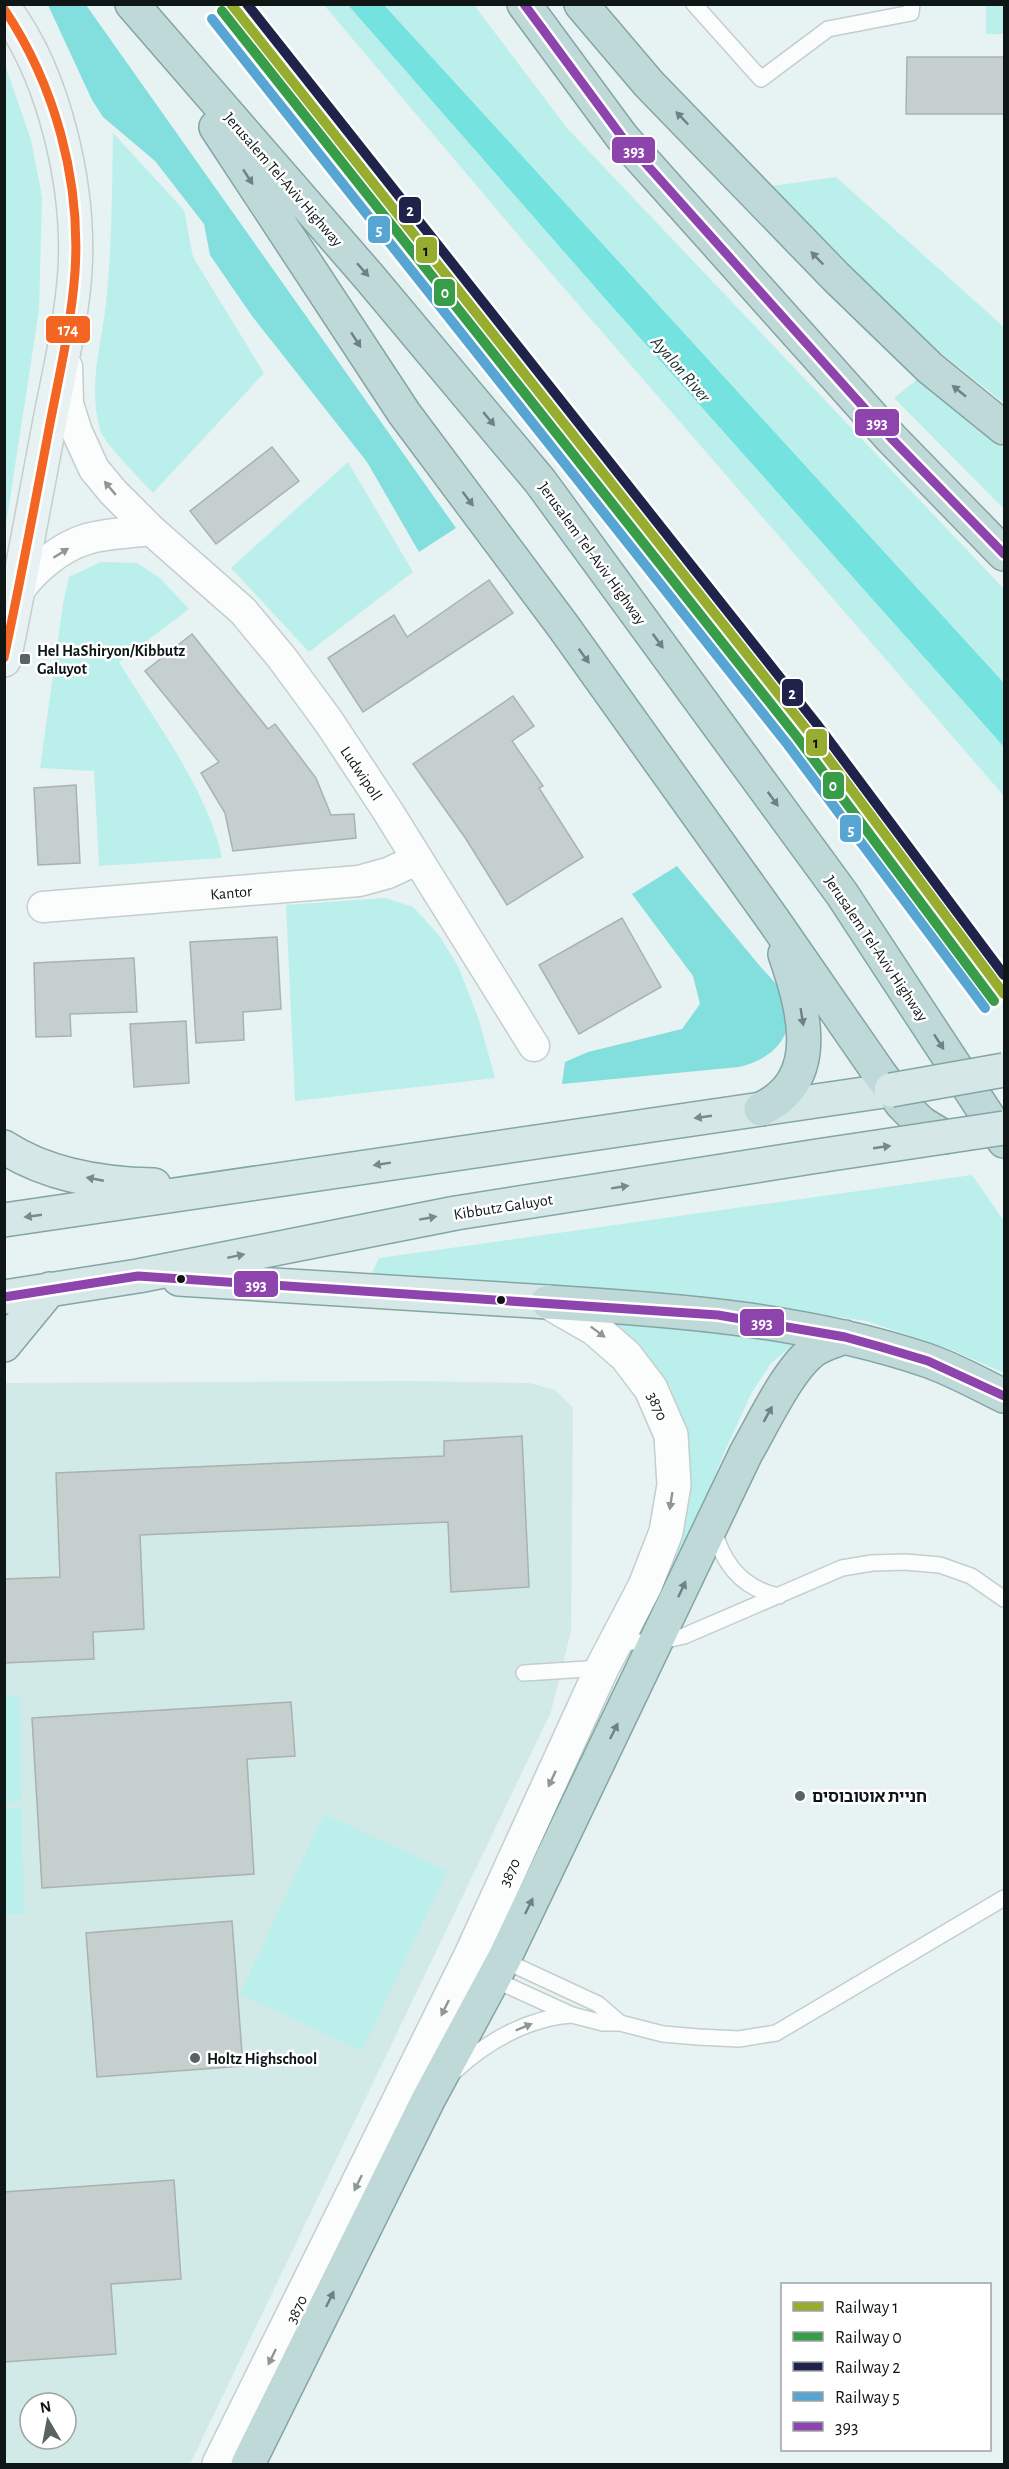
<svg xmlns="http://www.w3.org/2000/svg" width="1009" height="2469" viewBox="0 0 1009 2469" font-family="'Alegreya Sans','Noto Sans Hebrew',sans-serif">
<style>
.built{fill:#d1e9e7;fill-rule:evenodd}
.green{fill:#bbefec}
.forest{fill:#82dfdd}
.water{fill:#74e2df}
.building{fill:#c4cfce;stroke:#a8b2b1;stroke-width:1.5}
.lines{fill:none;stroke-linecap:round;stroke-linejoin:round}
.service-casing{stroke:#c3cecd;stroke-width:18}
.minor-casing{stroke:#c3cecd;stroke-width:33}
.tertiary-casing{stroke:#c3cecd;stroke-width:36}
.secondary-casing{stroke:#c3cecd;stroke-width:36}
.primary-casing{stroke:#85a5a5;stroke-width:36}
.motorway-casing{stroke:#85a5a5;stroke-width:36}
.service{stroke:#fbfdfd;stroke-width:15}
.minor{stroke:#fbfdfd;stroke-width:30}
.tertiary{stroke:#fbfdfd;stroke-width:33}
.secondary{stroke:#e9f2f2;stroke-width:33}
.primary{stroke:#d6e7e7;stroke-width:33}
.motorway{stroke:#bed9d8;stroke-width:33}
.primary-bridge-casing{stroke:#85a5a5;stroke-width:36;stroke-linecap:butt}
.primary-bridge{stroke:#d6e7e7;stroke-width:33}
.bus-1-casing{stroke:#fff;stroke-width:14}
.bus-2-casing{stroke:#fff;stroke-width:14}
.bus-1{stroke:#8e44ad;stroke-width:9}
.bus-2{stroke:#f26522;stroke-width:9}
.rail-1-casing{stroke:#fff;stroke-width:15}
.rail-2-casing{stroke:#fff;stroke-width:15}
.rail-3-casing{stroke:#fff;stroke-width:15}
.rail-4-casing{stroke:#fff;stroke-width:15}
.rail-1{stroke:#96ad2f;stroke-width:10}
.rail-2{stroke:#389d48;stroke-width:10}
.rail-3{stroke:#1f234a;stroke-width:10}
.rail-4{stroke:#56a5d3;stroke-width:10}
.oneway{fill:#6f8181}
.oneway2{fill:#909595}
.oneway3{fill:#7c8989}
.poi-dot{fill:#5a6363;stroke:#fff;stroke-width:2}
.bus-dot{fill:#0e1616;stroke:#fff;stroke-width:2}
.labels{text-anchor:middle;stroke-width:5;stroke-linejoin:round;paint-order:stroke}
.street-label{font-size:16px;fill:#0e1616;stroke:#fff}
.poi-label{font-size:16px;font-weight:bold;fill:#0e1616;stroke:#fff;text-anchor:start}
.water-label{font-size:18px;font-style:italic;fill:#183030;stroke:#fff}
.line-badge{stroke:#fff;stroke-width:2}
.badge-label{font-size:16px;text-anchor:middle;font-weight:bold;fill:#fff}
.pale-badge-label{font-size:16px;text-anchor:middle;font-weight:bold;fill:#111}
</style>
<rect width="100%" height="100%" fill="#e6f3f2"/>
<path class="built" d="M412,1381L529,1383L555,1390L573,1408L571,1631L551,1712L190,2464H5L4,1383ZM30,2403H66V2439H30Z"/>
<path class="green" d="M324,5H348L608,302L1004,747V796L525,243Z
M384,5H474L567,128L1004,589V683Z
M986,5H1004V34H986Z
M5,65L31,140L42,197L39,310L5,531Z
M113,133L184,210L193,257L264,373L153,493C142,481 104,443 100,430C87,384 103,340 107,294C112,240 112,187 113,133Z
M836,177L1004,327V403L917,334L772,186Z
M919,378L1004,449V509L894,398Z
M348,462L413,572L309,652L231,568Z
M101,562L137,563L160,578L189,609L119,662C154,720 209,792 222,858L99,866L94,771L40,768L63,604L69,577Z
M385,898L413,907L438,934L458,966L479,1020L495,1078L295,1101L286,905Z
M972,1175L1004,1221V1373L950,1349L866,1321L763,1306L370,1277L379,1258Z
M599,1316L804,1336L771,1363L751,1394L725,1451L676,1570L666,1566L683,1427L671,1388L654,1363Z
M19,1695L21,1801L5,1802V1696Z
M22,1808L24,1914H5V1808Z
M324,1814L447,1871L362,2051L240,1994Z"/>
<path class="forest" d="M48,5H86L456,528L419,552L367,462L252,316L210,255L204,224L155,161L103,117L92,100Z
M677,866C704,899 732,932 759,965C767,975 781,987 785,998C798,1034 774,1059 739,1067L562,1084L565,1062L588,1052L682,1029L700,1004L693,976L632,894Z"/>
<path class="water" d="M348,5H384L1004,683V747L608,302Z"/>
<path class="building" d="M907,57H1005V114H906Z
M272,447L299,481L216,544L190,511Z
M489,580L513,613L363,712L328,658L394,615L407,637Z
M192,634L268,729L275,724L316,778L331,815L354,814L356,838L233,851L225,813L201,773L219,762L145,671Z
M513,696L534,726L512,741L543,786L539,788L583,857L507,905L466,839L413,764Z
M76,785L80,863L38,865L34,788Z
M622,918L661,987L579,1034L539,965Z
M277,937L281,1009L243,1012L244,1040L196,1043L190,942Z
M134,958L137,1012L70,1014L71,1036L36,1037L34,963Z
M186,1021L189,1083L134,1087L130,1024Z
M522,1436L529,1587L451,1592L448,1522L140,1535L144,1629L93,1632L94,1659L4,1663V1579L60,1577L56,1473L444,1456V1441Z
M291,1702L295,1756L247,1759L254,1874L42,1888L32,1718Z
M232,1921L243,2066L97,2077L86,1933Z
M174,2180L181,2279L111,2284L116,2354L4,2362V2192Z"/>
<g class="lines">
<g class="service-casing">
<path id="service" d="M694,4L761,79L828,29L911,13L912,4
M714,1530C723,1564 743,1589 779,1596
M616,1642H657L684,1636L842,1568L872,1563L905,1562L940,1565L971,1576L1004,1599
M524,1673L602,1668
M501,1959L598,2004L620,2023
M491,1978L572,2015L603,2023H620L663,2034L698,2037L739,2039L776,2033L1004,1898
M455,2071C486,2042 528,2018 571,2015"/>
</g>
<g class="minor-casing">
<path id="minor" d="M67,367L68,404L77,432L94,469L113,492L151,530L243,611L282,658L329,722L387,810L534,1046
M18,592C33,570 60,547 87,539C107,533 130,533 151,530
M43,907L359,881L388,873L416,860"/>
</g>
<g class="tertiary-casing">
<path id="tertiary" d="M219,2464L471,1955L602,1668L645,1586L666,1532L674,1485L671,1435L651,1389L626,1356L595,1329L548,1302"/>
</g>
<g class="secondary-casing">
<path id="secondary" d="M4,8C55,75 80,188 75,271C71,328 56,386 46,442C32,515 19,588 4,660"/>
</g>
<g class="primary-casing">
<path id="primary" d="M4,1147C47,1175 104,1184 154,1185
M4,1220L891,1090
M179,1279L548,1302
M4,1297L138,1276L456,1213L824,1155
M4,1345L50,1289"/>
</g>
<g class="motorway-casing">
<path id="motorway" d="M132,4L370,278L540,481L842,894L1004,1141
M524,4L622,137L891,438L1004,554
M581,4L649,84L836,277L930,368L1004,428
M216,127L404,413L563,626L774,921L877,1070L902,1104L921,1123L944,1137
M761,1109C825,1079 803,1007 785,954
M548,1302C675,1310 804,1319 926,1360C953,1369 979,1384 1004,1396
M248,2464L428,2100L504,1959L746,1453C763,1424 788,1369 814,1350C823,1344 834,1341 845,1337"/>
</g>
<use href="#service" class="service"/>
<use href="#minor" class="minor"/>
<use href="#tertiary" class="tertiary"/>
<use href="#secondary" class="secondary"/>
<use href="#primary" class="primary"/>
<use href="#motorway" class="motorway"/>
<g class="primary-bridge-casing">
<path id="primary-bridge" d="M891,1090L1004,1070
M824,1155L1004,1128"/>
</g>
<use href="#primary-bridge" class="primary-bridge"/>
<g class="bus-1-casing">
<path id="bus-1" d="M524,4L622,137L891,438L1004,554
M4,1297L138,1276L718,1315L845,1337L881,1347L928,1361L1004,1396"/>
</g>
<g class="bus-2-casing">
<path id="bus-2" d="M4,9C55,85 81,180 75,272C71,327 58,380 48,434C34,509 20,583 4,658"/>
</g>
<use href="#bus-1" class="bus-1"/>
<use href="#bus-2" class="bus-2"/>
<g class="rail-1-casing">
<path id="rail-1" d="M231,4L807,730L1004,994"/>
</g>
<g class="rail-2-casing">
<path id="rail-2" d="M222,11L797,737L994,1001"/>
</g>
<g class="rail-3-casing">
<path id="rail-3" d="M247,4L816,723L1004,975"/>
</g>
<g class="rail-4-casing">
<path id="rail-4" d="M212,19L788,745L985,1008"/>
</g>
<use href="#rail-1" class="rail-1"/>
<use href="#rail-2" class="rail-2"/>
<use href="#rail-3" class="rail-3"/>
<use href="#rail-4" class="rail-4"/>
</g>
<defs><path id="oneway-solid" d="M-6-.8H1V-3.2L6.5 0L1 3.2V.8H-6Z" transform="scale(1.5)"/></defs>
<g class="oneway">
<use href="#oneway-solid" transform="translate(682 118) rotate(-134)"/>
<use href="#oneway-solid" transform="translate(248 177) rotate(57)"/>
<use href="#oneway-solid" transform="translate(817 258) rotate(-134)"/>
<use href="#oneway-solid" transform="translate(363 270) rotate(49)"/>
<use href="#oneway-solid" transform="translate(356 340) rotate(57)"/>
<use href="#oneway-solid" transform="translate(959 391) rotate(-141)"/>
<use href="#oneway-solid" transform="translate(489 419) rotate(50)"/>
<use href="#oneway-solid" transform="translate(468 499) rotate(53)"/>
<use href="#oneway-solid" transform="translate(658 641) rotate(54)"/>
<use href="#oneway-solid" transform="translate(584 656) rotate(54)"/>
<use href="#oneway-solid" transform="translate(773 799) rotate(54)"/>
<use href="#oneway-solid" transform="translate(802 1017) rotate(81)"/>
<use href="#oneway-solid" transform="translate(939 1042) rotate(57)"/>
<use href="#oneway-solid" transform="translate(768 1414) rotate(-61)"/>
<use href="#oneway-solid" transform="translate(682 1589) rotate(-65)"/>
<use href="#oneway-solid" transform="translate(614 1731) rotate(-64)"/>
<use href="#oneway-solid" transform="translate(529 1906) rotate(-64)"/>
<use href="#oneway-solid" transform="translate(330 2299) rotate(-64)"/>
</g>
<g class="oneway2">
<use href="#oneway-solid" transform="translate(110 488) rotate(-130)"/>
<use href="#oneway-solid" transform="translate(61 553) rotate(-32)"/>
<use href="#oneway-solid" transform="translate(598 1332) rotate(37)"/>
<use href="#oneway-solid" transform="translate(671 1501) rotate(99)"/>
<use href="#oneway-solid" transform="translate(552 1779) rotate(115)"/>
<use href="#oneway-solid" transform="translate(445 2008) rotate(116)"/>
<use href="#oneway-solid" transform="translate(524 2027) rotate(-23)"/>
<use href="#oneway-solid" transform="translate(358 2183) rotate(116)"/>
<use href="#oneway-solid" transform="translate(272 2357) rotate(116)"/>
</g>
<g class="oneway3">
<use href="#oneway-solid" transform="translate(703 1117) rotate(172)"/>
<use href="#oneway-solid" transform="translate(882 1147) rotate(-8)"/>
<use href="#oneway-solid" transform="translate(382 1164) rotate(171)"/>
<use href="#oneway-solid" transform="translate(95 1179) rotate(-169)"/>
<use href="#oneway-solid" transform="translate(620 1187) rotate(-9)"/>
<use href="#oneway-solid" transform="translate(33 1216) rotate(172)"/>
<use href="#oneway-solid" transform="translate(428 1218) rotate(-10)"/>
<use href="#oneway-solid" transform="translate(236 1256) rotate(-12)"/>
</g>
<g class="poi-dot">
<rect x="19" y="653" width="12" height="12" rx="3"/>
<circle cx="800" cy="1796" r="6"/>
<circle cx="195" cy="2058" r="6"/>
</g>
<g class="bus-dot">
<circle cx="181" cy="1279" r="5"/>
<circle cx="501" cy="1300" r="5"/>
</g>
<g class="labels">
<g class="street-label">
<text transform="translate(284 179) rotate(49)" y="6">Jerusalem Tel-Aviv Highway</text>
<text transform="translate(593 553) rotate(54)" y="6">Jerusalem Tel-Aviv Highway</text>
<text transform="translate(362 773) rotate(56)" y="6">Ludwipoll</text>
<text transform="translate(231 892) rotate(-5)" y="6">Kantor</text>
<text transform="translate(877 948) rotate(56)" y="6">Jerusalem Tel-Aviv Highway</text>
<text transform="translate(503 1206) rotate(-9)" y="6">Kibbutz Galuyot</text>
<text transform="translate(658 1406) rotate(66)" y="6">3870</text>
<text transform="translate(509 1872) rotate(-65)" y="6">3870</text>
<text transform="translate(296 2309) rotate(-64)" y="6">3870</text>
</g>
<g class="poi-label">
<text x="37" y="656">Hel HaShiryon/Kibbutz<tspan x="37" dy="18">Galuyot</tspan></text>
<text x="812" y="1802">חניית אוטובוסים</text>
<text x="207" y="2064">Holtz Highschool</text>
</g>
<g class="water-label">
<text transform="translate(681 369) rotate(49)" y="6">Ayalon River</text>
</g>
</g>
<g class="line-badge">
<rect x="611" y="136" width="45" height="28" rx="6" fill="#8e44ad"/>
<rect x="398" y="196" width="24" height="28" rx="6" fill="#1f234a"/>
<rect x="367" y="215" width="24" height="29" rx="6" fill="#56a5d3"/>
<rect x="415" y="236" width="23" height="28" rx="6" fill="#96ad2f"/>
<rect x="433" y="278" width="23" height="29" rx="6" fill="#389d48"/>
<rect x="45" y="315" width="46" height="29" rx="6" fill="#f26522"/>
<rect x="854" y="408" width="46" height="29" rx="6" fill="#8e44ad"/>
<rect x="781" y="678" width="23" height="29" rx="6" fill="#1f234a"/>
<rect x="805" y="728" width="23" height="29" rx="6" fill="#96ad2f"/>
<rect x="822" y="771" width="23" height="29" rx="6" fill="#389d48"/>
<rect x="839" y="814" width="23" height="29" rx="6" fill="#56a5d3"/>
<rect x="233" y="1270" width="46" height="28" rx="6" fill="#8e44ad"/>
<rect x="739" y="1308" width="46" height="29" rx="6" fill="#8e44ad"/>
</g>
<g class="badge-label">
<text x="634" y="156">393</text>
<text x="410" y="216">2</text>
<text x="379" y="235">5</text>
<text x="445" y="298">0</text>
<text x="68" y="335">174</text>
<text x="877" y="428">393</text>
<text x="792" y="699">2</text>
<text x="833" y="791">0</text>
<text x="851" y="835">5</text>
<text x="256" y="1290">393</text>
<text x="762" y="1328">393</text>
</g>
<g class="pale-badge-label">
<text x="426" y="256">1</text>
<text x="816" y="748">1</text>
</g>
<rect width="1009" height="2469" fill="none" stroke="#0e1616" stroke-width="12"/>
<rect x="781" y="2283" width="210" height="168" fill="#ffffff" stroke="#9fa2a2" stroke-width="1.5"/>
<rect x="793" y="2302" width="30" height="9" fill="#96ad2f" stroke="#9fa2a2" stroke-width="1.5"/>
<text x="835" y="2313" font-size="18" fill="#0e1616">Railway 1</text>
<rect x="793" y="2332" width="30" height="9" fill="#389d48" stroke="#9fa2a2" stroke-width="1.5"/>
<text x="835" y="2343" font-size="18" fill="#0e1616">Railway 0</text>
<rect x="793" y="2362" width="30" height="9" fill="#1f234a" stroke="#9fa2a2" stroke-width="1.5"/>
<text x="835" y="2373" font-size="18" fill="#0e1616">Railway 2</text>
<rect x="793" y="2392" width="30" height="9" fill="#56a5d3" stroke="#9fa2a2" stroke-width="1.5"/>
<text x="835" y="2403" font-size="18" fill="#0e1616">Railway 5</text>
<rect x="793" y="2422" width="30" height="9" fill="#8e44ad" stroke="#9fa2a2" stroke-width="1.5"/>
<text x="835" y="2433" font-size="18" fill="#0e1616">393</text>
<g transform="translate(48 2421) rotate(350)"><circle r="28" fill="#ffffff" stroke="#9fa2a2" stroke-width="1.5"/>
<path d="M0-4.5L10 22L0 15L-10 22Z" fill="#5a6363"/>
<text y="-9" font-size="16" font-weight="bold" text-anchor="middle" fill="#0e1616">N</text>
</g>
</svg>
